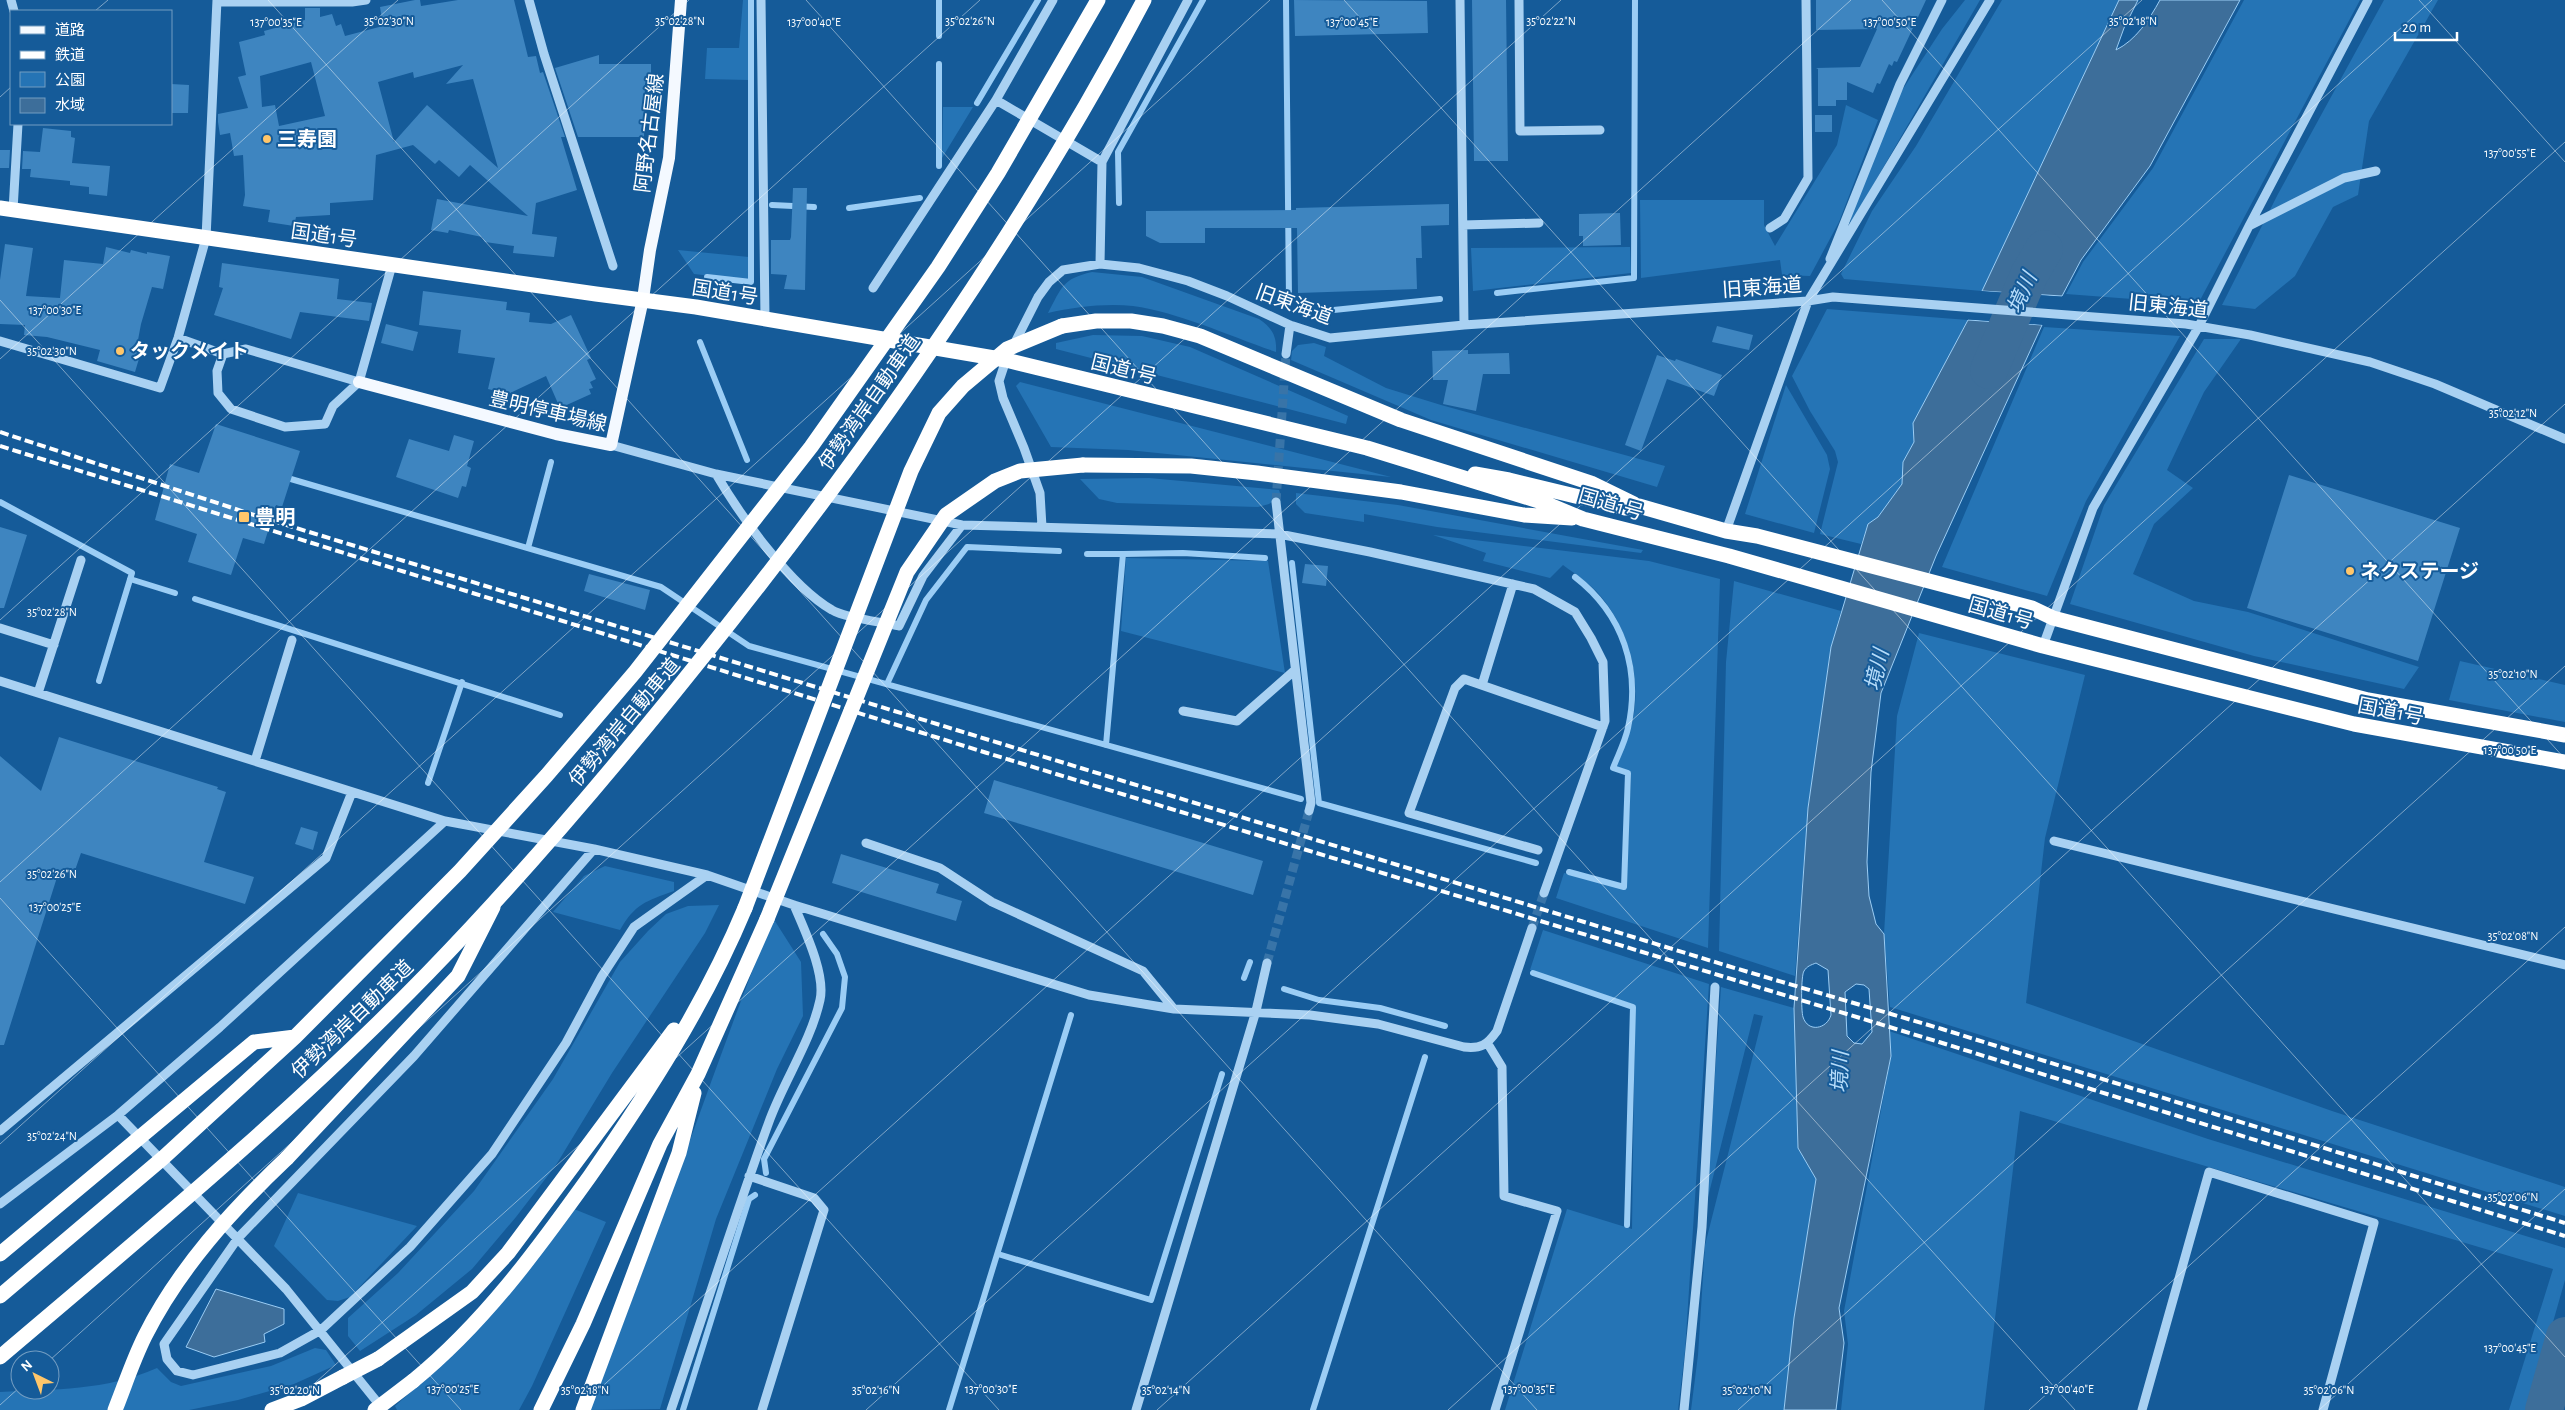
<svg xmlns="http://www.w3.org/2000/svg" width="2565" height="1410" viewBox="0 0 2565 1410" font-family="'Alegreya Sans','Noto Sans JP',sans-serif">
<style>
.green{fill:#2574b5}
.water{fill:#3d6e9a;stroke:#9bcdf5;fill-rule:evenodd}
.pier{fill:#155b99}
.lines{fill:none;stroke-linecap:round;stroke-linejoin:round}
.stream{stroke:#9bcdf5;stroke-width:6}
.river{stroke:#3d6e9a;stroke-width:38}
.building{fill:#3e85c0;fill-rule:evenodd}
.minor-tunnel{stroke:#3874a8;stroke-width:9;stroke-dasharray:9 4.5;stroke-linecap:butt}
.minor{stroke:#a9d1f2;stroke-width:9}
.major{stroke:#f4f9ff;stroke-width:12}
.highway{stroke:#fff;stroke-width:15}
.rail{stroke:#fff;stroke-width:4;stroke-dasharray:9 4;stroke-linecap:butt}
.highway-bridge{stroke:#fff;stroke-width:15}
.ticks{fill:none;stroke:#fff;stroke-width:1;stroke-opacity:0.45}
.poi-dot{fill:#ffc66a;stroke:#155b99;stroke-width:2}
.labels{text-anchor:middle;stroke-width:4;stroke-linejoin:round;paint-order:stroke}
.street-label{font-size:20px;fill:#fff;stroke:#155b99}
.poi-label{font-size:20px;font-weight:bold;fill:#fff;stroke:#155b99;text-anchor:start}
.water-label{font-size:21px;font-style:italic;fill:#b5dbf9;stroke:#155b99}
.ticks-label{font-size:12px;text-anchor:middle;fill:#fff;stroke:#155b99;stroke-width:4;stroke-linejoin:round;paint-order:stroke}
</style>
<rect width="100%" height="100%" fill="#155b99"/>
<path class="green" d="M743,0H749V80L705,79L707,48H739Z
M1965,0H1980L1850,225L1852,213L1899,95L1942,29Z
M2002,0H2119L1982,291L1844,279L1841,274L1872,211L1916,146Z
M2244,0H2360L2198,304L2066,294L2083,262L2153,168Z
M2384,0H2438L2369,121L2358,195L2333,207L2295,276L2255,309L2222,305L2278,194Z
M1846,105L1878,120L1839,222L1810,276L1782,275L1780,260L1641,278L1640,200H1764V225L1775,246L1837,145Z
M943,107H973L942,158Z
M1630,247L1631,273L1473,291L1471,248Z
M678,250L749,257V280L694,274Z
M1092,272L1142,277L1259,319C1272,328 1277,336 1276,352C1232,337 1178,312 1133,306C1106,303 1074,307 1048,313C1062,287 1062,279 1092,272Z
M1827,309L1968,320L1913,423L1914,442L1903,462L1902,484L1878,517L1868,524L1861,544L1820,534L1838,462L1835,451L1810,411L1792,376Z
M2044,327L2180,336L2086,501L2047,596L1942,567Z
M1093,335L1142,336L1190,347L1348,416L1346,424L1056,349V343Z
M2204,339H2241L2204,392L2167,470L2193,488L2154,524L2133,574L2194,601L2248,612L2419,667L2404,689L2254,656L2070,604L2104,505Z
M1314,343L1326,347L1324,356L1386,388L1441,405L1665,466L1657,487L1431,420L1291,360L1292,351L1298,345Z
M1020,382L1391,477L1128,450L1051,447L1016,386Z
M1786,385L1827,455L1830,469L1814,533L1745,514Z
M1149,478L1279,490L1281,496L1269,504L1258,507L1117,503L1099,499L1080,479Z
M1296,493L1398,505L1643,550L1641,553L1437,527L1364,514V522L1305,513L1296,504Z
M1433,535L1649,561L1720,579L1708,948L1556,898L1564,873L1626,889L1631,772L1615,767C1620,755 1626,744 1630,731C1643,689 1632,638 1606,603C1595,587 1578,576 1563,565L1550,578L1483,561L1486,553Z
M1126,558L1268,561L1285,673L1121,631Z
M1734,581L1841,611L1831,647L1808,808L1795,976L1719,951L1726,662Z
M1919,633L2085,675L2045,838L2026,1003L2332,1111L2565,1187V1216L1890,1007L1884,934L1897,716Z
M2460,661L2565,685V722L2449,700Z
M605,866L674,882V891C646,901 635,904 620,930L553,912L584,876Z
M719,905L705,933L612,1073L556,1165L516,1217L472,1269L416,1315L360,1351L348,1336V1318L398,1273L474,1191L553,1079L620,962L648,931L666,914L688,906Z
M773,918L801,962L803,1016L777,1069L716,1219L660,1409L589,1410C655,1248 708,1081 773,918Z
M1543,930L1709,984L1685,1351L1678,1410H1505L1567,1209L1632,1229L1635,1005L1530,970Z
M1721,987L1794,1008L1798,1148L1816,1179L1794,1318L1784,1410H1691L1698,1355L1705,1245L1763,1016L1754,1014L1706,1205Z
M1889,1031L2208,1139L2565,1248V1280L2528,1410H2509L2553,1269L2020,1111L1984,1410H1841L1848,1344L1844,1311L1891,1056Z
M298,1193L417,1226L350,1297L338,1301L327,1300L274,1246Z
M574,1209L606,1222L532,1386L519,1410H397L395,1406L454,1354Z
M315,1348L326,1350L336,1365L294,1384L238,1400L189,1410H0V1392C55,1389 105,1391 157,1368L171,1382L181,1386L271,1366Z"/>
<path class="water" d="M2119,0H2138L2124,28L2116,50C2136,40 2149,20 2160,0H2240L2150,166L2081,260L2062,296L1982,291Z
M1968,320L2042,325L1936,556L1881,693L1871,772L1867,862L1869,896L1876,924L1884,934L1891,1056L1839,1308L1844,1343L1836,1410H1784L1794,1318L1816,1179L1798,1148L1794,1008L1808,808L1831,647L1868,524L1878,517L1902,484L1903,462L1914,442L1913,423ZM1816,963L1828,970L1831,1015C1827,1029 1808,1033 1803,1017C1801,1011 1801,975 1804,971C1807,966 1811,965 1816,963ZM1856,984L1864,985L1869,989L1872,1032L1862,1044L1854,1043L1847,1036L1845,992Z
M216,1289L284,1309V1324L264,1334L265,1342L214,1357L186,1347Z"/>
<path class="pier" d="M1979,291H1982L2064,297L2062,299L1982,294Z
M1968,317L2042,322L2044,325L1965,319Z"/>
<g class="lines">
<path class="stream" d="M939,0V36
M1286,0L1289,300
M939,64V166
M977,103L1038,0
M1119,203L1118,152L1203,0
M772,205L814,207
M849,208L920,198
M707,277L751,282V0
M1497,293L1634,278L1635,0
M1324,311L1440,299
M700,342L747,460
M284,477L661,587L749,646L1301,799
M0,502L132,573L99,681
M528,548L551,462
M1087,554H1123
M1292,563L1319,803L1536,863
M130,579L175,593
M195,599L560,715
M887,684L926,600L967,547L1059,551
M1106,745L1123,554L1183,553L1265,558
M428,783L462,682
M1569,872L1624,887L1628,773L1613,768C1618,755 1625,742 1628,728C1641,669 1623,614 1575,577
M1533,973L1633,1007L1627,1225
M1244,978L1250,962
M1284,989L1319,1000L1380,1008L1445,1026
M766,1173L764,1159L842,1008L845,977L837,954L823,934
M998,1254L1151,1300L1222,1074
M683,1410L749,1199L755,1195
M949,1410L1071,1015
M1313,1410L1425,1057"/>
<path class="river" d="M1989,370L2029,275L2044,249
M2544,1410L2565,1336"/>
</g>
<path class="building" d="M415,0H420L421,6L458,0H514L528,57L536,56L540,73L543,72L565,137H561L577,190L536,203L532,234L557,237L554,257L513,253L514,246L485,242L482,237L449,230L448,233L431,230L437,199L528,216L470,165L459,177L439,160L435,164L413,145L376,155L373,200L330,203V215L296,217L294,226L268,222L270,210L243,206L245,195L243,155L234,156L230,133L220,135L218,122V114L248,108L238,77L246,75L239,42L265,35L264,31L305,20V8H320V17L332,14L336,26L341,24L345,36L383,26L380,7ZM311,62L325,116L279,126L275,105L262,107L260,76ZM463,65L446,84L473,79L498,168L427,105L394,142L378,82L413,72L414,78Z
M1294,0L1427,1L1428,33L1295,36Z
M1472,0H1506L1508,161H1474Z
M1816,0H1926L1897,62L1894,61L1892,66L1889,64L1880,84L1877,83L1873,93L1847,82V100H1836V106H1818V69L1816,68L1860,67L1877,29L1816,30Z
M599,55V64H651V83H645L644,137H578L555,68Z
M171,84L189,85L188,113H171Z
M1815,115H1832V132H1815Z
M43,128L71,131V137L75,138L72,163L110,166L107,196L89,194V187L70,185V181L30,177L31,169H22L23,151L40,152Z
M0,150H10L9,168H0Z
M793,188H807L805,290L784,289L787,275L771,274V240H790L791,237Z
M1449,204V225L1421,226L1422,258H1416L1417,289L1298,293L1297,228H1205V243H1160L1146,236V211L1296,210V208Z
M1620,213L1621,245L1583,246V236H1579V214Z
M5,244L33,248L26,296L60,298L64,260L103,264L106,247L130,253L131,250L147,254V252L170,256L163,289L152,287L141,324L138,340L144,342L135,372L97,361L100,350L47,337L24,335L25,325L0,324V280Z
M222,263L339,279L337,299L372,303L369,321L300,312L291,339L214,315L223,288L219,287Z
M423,291L507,302L506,310L530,313L529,322L551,324L571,315L591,358L587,360L596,379L590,382L593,388L589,389L591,394L560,408L546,376L508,394L488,389L495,358L458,353L461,330L419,325Z
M386,324L418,332L413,351L381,343Z
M1717,326L1753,335L1749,350L1712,342Z
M1468,350V354L1509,353L1510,374H1483L1476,411L1443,404L1448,380H1433L1432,351Z
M1657,355L1675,361L1676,359L1722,375L1714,396L1667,379L1641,451L1625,445Z
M216,424L300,451L282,507L276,505L264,544L243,538L231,575L188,562L197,534L155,520L170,464L199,473Z
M454,435L474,441L467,466L471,468L466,487L462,486L458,498L396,477L409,439L449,451Z
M2289,475L2460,528L2418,661L2247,608Z
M0,527L27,535L4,608H0Z
M1305,564L1328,566L1326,586L1302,583Z
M589,574L650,590L645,610L584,591Z
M59,737L218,787L217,789L226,792L204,862L254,877L245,904L81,853L73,876L59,871L4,1045H0V756L41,791Z
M994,780L1263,861L1253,895L984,813Z
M301,827L318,832L313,850L295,844Z
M841,854L939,884L936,893L962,901L956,921L832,883Z"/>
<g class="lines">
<path class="minor-tunnel" d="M1276,502L1286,354
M1532,928L1544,893
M1267,963L1309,811"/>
<path class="minor" d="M11,0L14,11
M529,0L544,54L613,266
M761,0L765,318
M1460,0L1464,325
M1519,0L1520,131L1600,130
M217,2H352L366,0
M996,100L1102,162
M13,210L18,124
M1463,225L1539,223
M2249,226L2344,178L2376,171
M1770,228L1784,219L1808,178L1806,0
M1830,259L1900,84L1942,0
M1100,264L1102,162L1188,0
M873,288L996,100L1053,0
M178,338L223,354L246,349L359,382
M0,341L160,388L178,338L206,238L217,0
M223,354L217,371L218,393L231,409L285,427L325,424L333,406L359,382L392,265
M1286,354L1290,325
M611,445L716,474L962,525L1279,534L1370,552L1534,589L1575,612L1591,638L1603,662L1605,721L1544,893
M716,474C740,515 790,586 832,610C845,618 883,622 899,626L923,576L962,525
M1276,502L1311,803L1309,811
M1042,527L1040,493L1024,448L1003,398L999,381L1006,360L1038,297L1049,282L1063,270L1100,264L1139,268L1188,281L1227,296L1290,325L1330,338L1464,325L1808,301L1833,297L2186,324L2250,335L2370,362L2435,384L2565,439
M1726,531L1808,301L1990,0
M0,628L54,645
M2043,646L2093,508L2199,326L2249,226L2368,0
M0,681L445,821L594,849L707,875L794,905L1089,995L1174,1009L1310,1015L1378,1024L1464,1047C1481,1049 1487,1045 1497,1031L1532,928
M1482,685L1513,584
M38,693L81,560
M1183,711L1237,721L1295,670
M255,761L292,640
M2054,841L2565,965
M866,843L940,868L992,902L1143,971L1174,1009
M594,849L414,1056L238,1238L164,1344L167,1359L177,1371L193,1375L280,1353L321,1330L410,1247L492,1154L566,1043L602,976L634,927L707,875
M1538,850L1409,813L1455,688L1464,679L1603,727
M1488,1044L1502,1067L1504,1196L1557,1211L1495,1410
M118,1115L286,1289L382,1408
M0,1131L326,858L352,792
M749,1176L814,1198L824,1210L762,1410
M0,1204L118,1115L220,1027L445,821
M671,1410C704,1313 735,1215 770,1119C785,1079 811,1041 820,1000C826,974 804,929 794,905
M1136,1410L1256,1011L1267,963
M1684,1410L1702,1227L1715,987
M2142,1410L2209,1172L2374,1223L2323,1410"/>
<path class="major" d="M359,382L556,434L611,445L643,299L650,250L669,158L681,0"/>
<path class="highway" d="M0,208L596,294L696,307L1006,360L1367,448L1542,502L1583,519L1729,556L2043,646L2354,724L2565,762
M1062,326L1096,321H1131L1163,326L1200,336L1401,420L1591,483L1634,504
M1083,465L1191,466L1257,473L1401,492L1524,515L1572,518
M1475,474L1509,480L1625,508L1639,506L1726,531L1757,536L2032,608L2053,618L2368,700L2565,735
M287,1158L458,976L493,907
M378,1359L472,1292L508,1253L674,1030
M413,1381C484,1323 537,1250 590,1176C649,1091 705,1004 745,908
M272,1410L301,1399L343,1377
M541,1410L583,1324L660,1144L698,1074L767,919
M583,1410L679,1153L694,1093"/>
<path class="rail" d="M0,432L257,516L1728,966L1942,1029L2565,1223
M0,446L987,753L1939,1042L2565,1236"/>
<path class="highway-bridge" d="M745,908L911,471L939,413L963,386L1007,349L1062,326
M767,919L907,572L946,515L995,481L1020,471L1083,465
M0,1254L254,1042L295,1037
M0,1296L163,1158L295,1037L460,871L547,775L635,672L811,447L938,267L998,173L1098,0
M0,1357C146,1233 294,1111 428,973C536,862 636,742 732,620C886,425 1028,220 1144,0
M343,1377L378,1359
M115,1410C125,1385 133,1360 145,1336C179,1268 232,1210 287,1158
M375,1410L413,1381"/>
</g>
<path class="ticks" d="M268,0L1537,1410M806,0L2075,1410M1344,0L2565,1357M1882,0L2565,759M2419,0L2565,162M95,11L108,0M0,97L11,87M0,300L999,1410M0,359L398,0M0,620L689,0M0,882L980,0M0,898L461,1410M0,1144L1270,0M50,1360L1561,0M0,1405L20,1387M285,1410L1851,0M576,1410L2142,0M866,1410L2432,0M1157,1410L2565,142M1448,1410L2565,404M1738,1410L2565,666M2029,1410L2565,927M2319,1410L2565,1189"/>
<g class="poi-dot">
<circle cx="267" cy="139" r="5"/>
<circle cx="120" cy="351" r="5"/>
<rect x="238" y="511" width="12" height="12" rx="2.5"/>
<circle cx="2350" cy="571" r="5"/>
</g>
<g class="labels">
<g class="street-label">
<text transform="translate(649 133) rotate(-83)" y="7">阿野名古屋線</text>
<text transform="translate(324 235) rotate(8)" y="7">国道1号</text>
<text transform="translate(1762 287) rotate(-4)" y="7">旧東海道</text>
<text transform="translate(725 292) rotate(9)" y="7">国道1号</text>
<text transform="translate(1294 304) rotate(20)" y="7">旧東海道</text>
<text transform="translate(2168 306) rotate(6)" y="7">旧東海道</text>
<text transform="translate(1124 369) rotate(14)" y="7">国道1号</text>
<text transform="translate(869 402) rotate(-55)" y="7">伊勢湾岸自動車道</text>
<text transform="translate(548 411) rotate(13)" y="7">豊明停車場線</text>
<text transform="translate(1611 504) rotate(16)" y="7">国道1号</text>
<text transform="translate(2001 613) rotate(16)" y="7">国道1号</text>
<text transform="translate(2391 711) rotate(11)" y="7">国道1号</text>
<text transform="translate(624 722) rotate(-50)" y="7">伊勢湾岸自動車道</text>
<text transform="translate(352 1019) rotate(-44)" y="7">伊勢湾岸自動車道</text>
</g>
<g class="poi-label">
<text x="277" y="146">三寿園</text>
<text x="130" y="358">タックメイト</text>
<text x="255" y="524">豊明</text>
<text x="2360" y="578">ネクステージ</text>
</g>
<g class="water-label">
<text transform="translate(2022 293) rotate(-66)" y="7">境川</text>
<text transform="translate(1877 670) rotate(-77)" y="7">境川</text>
<text transform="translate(1840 1072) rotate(-88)" y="7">境川</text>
</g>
</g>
<g class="ticks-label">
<text x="389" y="25">35°02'30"N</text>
<text x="680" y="25">35°02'28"N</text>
<text x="970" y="25">35°02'26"N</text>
<text x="1551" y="25">35°02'22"N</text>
<text x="2133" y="25">35°02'18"N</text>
<text x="276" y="26">137°00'35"E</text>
<text x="814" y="26">137°00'40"E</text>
<text x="1890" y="26">137°00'50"E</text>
<text x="1352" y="26">137°00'45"E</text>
<text x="2510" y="157">137°00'55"E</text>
<text x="55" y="314">137°00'30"E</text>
<text x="52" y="355">35°02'30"N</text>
<text x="2513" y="417">35°02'12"N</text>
<text x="52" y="616">35°02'28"N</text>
<text x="2513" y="678">35°02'10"N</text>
<text x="2510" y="754">137°00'50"E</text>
<text x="52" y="878">35°02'26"N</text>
<text x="55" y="911">137°00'25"E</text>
<text x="2513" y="940">35°02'08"N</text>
<text x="52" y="1140">35°02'24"N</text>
<text x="2513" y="1201">35°02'06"N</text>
<text x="2510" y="1352">137°00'45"E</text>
<text x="453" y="1393">137°00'25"E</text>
<text x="991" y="1393">137°00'30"E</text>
<text x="1529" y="1393">137°00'35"E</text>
<text x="2067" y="1393">137°00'40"E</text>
<text x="295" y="1394">35°02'20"N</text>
<text x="585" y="1394">35°02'18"N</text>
<text x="876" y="1394">35°02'16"N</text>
<text x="1166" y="1394">35°02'14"N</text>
<text x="1747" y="1394">35°02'10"N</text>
<text x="2329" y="1394">35°02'06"N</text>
</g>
<rect x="10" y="10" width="162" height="115" fill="#155b99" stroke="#739dc2"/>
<rect x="20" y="26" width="25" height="8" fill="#f4f9ff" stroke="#739dc2"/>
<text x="55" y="35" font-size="15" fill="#ffffff">道路</text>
<rect x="20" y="51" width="25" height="8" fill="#ffffff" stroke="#739dc2"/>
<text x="55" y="60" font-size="15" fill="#ffffff">鉄道</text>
<rect x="20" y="72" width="25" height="15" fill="#2574b5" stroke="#739dc2"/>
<text x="55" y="85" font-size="15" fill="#ffffff">公園</text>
<rect x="20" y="98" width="25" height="15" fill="#3d6e9a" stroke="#739dc2"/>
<text x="55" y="110" font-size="15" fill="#ffffff">水域</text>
<g transform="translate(35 1375) rotate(318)"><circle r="24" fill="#155b99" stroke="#739dc2"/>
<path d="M0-4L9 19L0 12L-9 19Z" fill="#ffc66a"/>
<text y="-8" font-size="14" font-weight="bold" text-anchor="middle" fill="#ffffff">N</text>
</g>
<path d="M2395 32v8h62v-8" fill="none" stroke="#ffffff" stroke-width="2.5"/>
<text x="2402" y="32" font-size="15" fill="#ffffff" stroke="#155b99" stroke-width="4" paint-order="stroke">20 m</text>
</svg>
